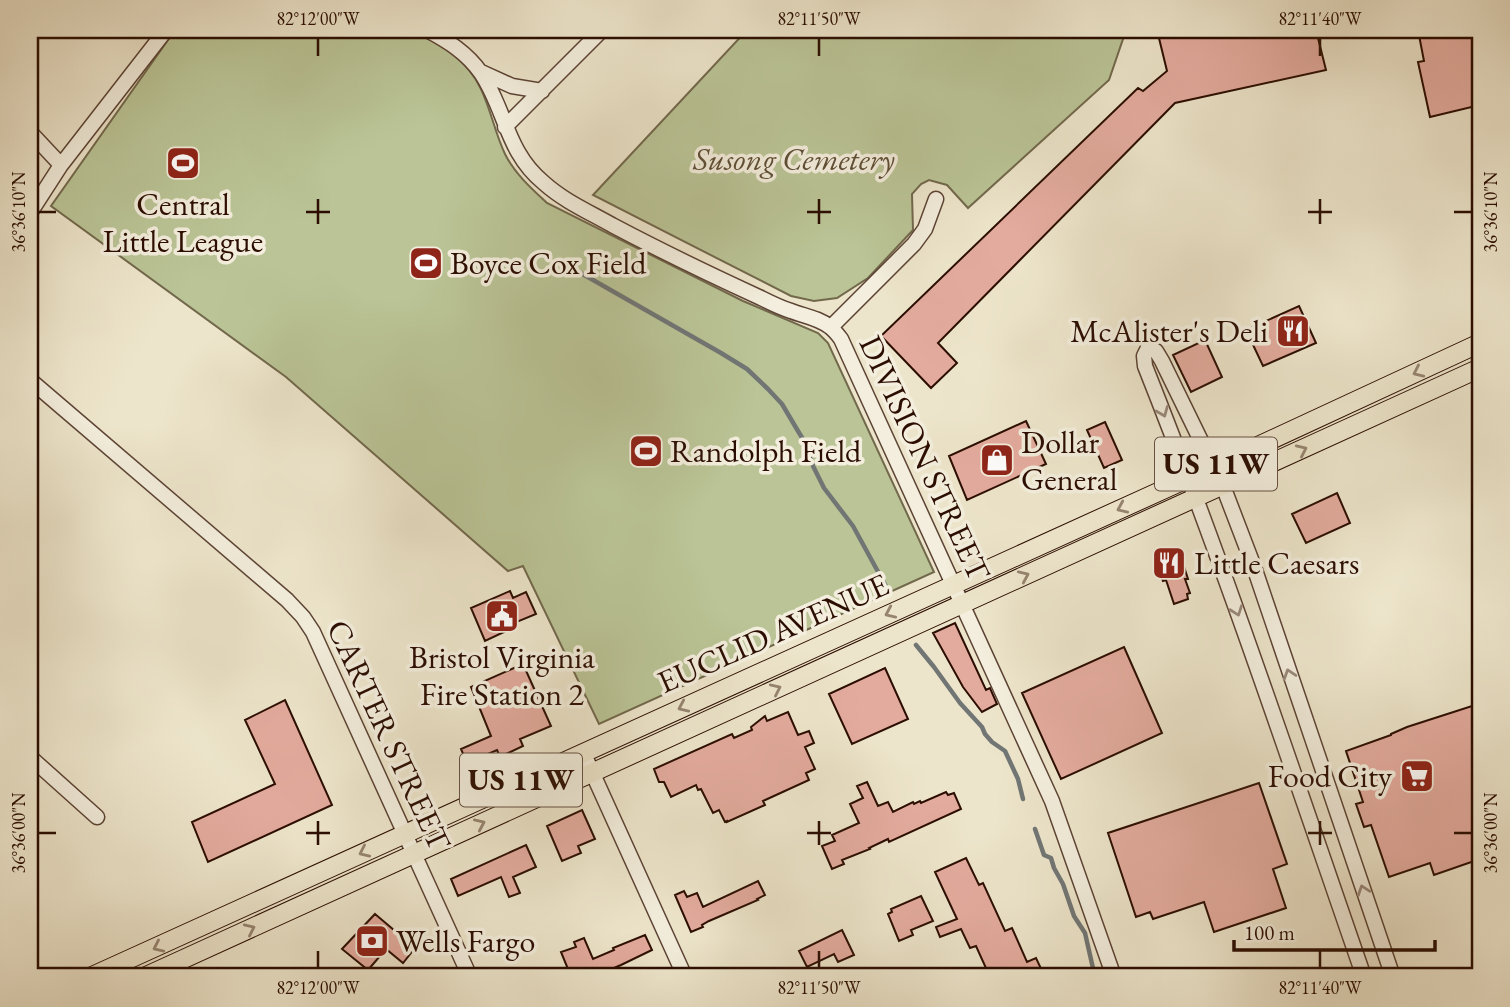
<svg xmlns="http://www.w3.org/2000/svg" width="1510" height="1007" viewBox="0 0 1510 1007" font-family="'EB Garamond',serif">
<style>
.green{fill:#bac496;stroke:#72684c;stroke-width:2}
.lines{fill:none;stroke-linecap:round;stroke-linejoin:round}
.stream{stroke:#717675;stroke-width:4.5}
.building{fill:#e3ab9e;stroke:#2b0d01;stroke-width:2}
.minor-casing{stroke:#5c4334;stroke-width:17}
.major-casing{stroke:#2b0d01;stroke-width:20}
.minor{stroke:#f3eedd;stroke-width:14}
.major{stroke:#ede5cb;stroke-width:18}
.oneway{stroke:#968470}
.oneway2{stroke:#99897a}
.ticks{fill:none;stroke:#2b0d01;stroke-width:2.5}
.labels{text-anchor:middle;stroke-width:7;stroke-linejoin:round;paint-order:stroke}
.shield{fill:#f3eedd;stroke:#675043;stroke-width:2}
.shield-label{font-size:30px;font-weight:bold;fill:#2b0d01}
.park-label{font-size:32px;font-style:italic;fill:#5d4d35;stroke:#f3eedd}
.poi-label{font-size:32px;fill:#2b0d01;stroke:#f3eedd;text-anchor:start}
.street-label{font-size:32px;fill:#2b0d01;stroke:#f3eedd}
.neatline{fill:none;stroke:#2b0d01;stroke-width:2.5}
.ticks-label{font-size:18px;text-anchor:middle;fill:#2b0d01}
</style>
<rect width="100%" height="100%" fill="#ede5cb"/>
<filter id="stains"><feTurbulence type="fractalNoise" baseFrequency=".00286" numOctaves="4"/><feColorMatrix values="0 0 0 0 .2 0 0 0 0 .09 0 0 0 0 .02 0 0 0 .5 -.17"/></filter>
<radialGradient id="worn" r=".72"><stop offset=".6" stop-color="#630" stop-opacity="0"/><stop offset="1" stop-color="#630" stop-opacity=".3"/></radialGradient>
<path class="green" d="M175,30H414C440,40 469,63 481,89C491,110 495,133 505,154C515,174 532,189 547,203L743,301L818,333L828,343L934,572L599,724L523,566L508,571L286,377L51,206Z
M747,30H1124V36L1109,80L968,208L947,185L929,180L921,184L912,194L913,230L868,278L837,298L814,301L791,296L593,195Z"/>
<g class="lines">
<path class="stream" d="M572,268L721,353L747,369L768,389L782,404L795,426L807,446L813,466L824,488L853,526L888,590
M916,645L934,667L960,703L982,727L985,734L992,742L1005,751L1018,779L1023,799
M1035,829L1044,855L1051,858L1054,868L1063,884L1074,916L1085,933L1095,977"/>
</g>
<path class="building" d="M1157,30H1316L1326,70L1175,103L938,343L957,363L931,388L881,336L1138,88L1143,91L1167,71Z
M1418,30H1471L1480,80V105L1430,117L1418,62L1424,61Z
M1299,306L1316,343L1263,366L1246,330Z
M1205,340L1222,377L1191,392L1173,355Z
M1026,421L1046,464L967,500L949,456Z
M1105,422L1122,460L1104,468L1087,430Z
M1337,493L1350,523L1306,543L1292,514Z
M1179,551L1188,579H1185L1190,593L1187,594L1188,599L1174,604L1166,580L1163,581L1156,560Z
M510,591L513,598L526,592L536,614L502,628L504,632L485,641L471,608Z
M955,623L986,690L990,688L997,704L982,712L963,687L933,633Z
M1124,647L1162,733L1061,779L1022,693Z
M523,664L551,726L520,739L523,746L500,757L497,750L467,763L461,749L491,736L471,687Z
M885,668L908,719L852,744L829,694Z
M285,700L332,805L208,862L192,822L275,784L245,720Z
M1472,706L1475,716L1480,715V859L1434,875L1430,863L1389,877L1371,825L1364,827L1356,804L1363,802L1346,751L1391,735V734L1407,727Z
M788,712L798,735L809,731L814,743L805,747L815,769L806,773L809,780L763,801L765,805L727,822V821L725,822L719,810L713,813L701,789L698,790L696,785L671,797L664,782H659L654,769L732,734L734,738L752,730L751,727L765,716L767,721Z
M867,782L878,806L888,802L893,812L913,802L914,804L920,801L921,803L946,792L948,795L954,793L961,809L889,842L888,839L869,848L870,849L842,860L844,864L832,869L822,846L835,841L832,835L859,823L850,804L863,798L857,786Z
M1259,783L1287,864L1273,869L1286,908L1214,932L1204,902L1153,919L1150,912L1136,917L1108,833Z
M582,810L595,839L578,846L581,853L562,861L547,826Z
M526,845L536,867L513,877L520,893L509,897L501,877L458,896L451,879Z
M966,858L979,885L983,883L1005,931L1012,928L1027,962L1036,958L1045,977H990L976,946L970,948L961,929L940,937L936,927L957,919L935,872Z
M758,881L765,895L757,899L758,900L709,921L702,925L703,927L691,932L675,895L684,891L687,897L697,893L703,907Z
M921,896L933,921L911,930L913,935L899,941L888,914L892,912L891,909Z
M375,914L415,948L403,963L386,949L368,970L342,949Z
M842,930L854,955L838,962L834,954L807,967L799,951Z
M645,935L652,950L621,965L593,977H550L568,969L561,952L576,947L574,942L584,938L593,959L614,950L613,948Z"/>
<g class="lines">
<g class="minor-casing">
<path id="minor" d="M427,30C448,41 467,53 481,73C506,110 506,152 544,183C564,201 589,212 612,225C661,251 711,275 761,298C771,303 781,308 791,311C804,316 819,318 830,327C834,330 838,335 841,339L1052,801L1114,977
M481,72L512,86L542,91
M505,127L602,30
M30,132L61,165
M30,213L61,165L166,30
M831,327L914,244L925,229L936,199
M30,380L287,600L303,617L313,632L470,977
M583,752L685,977
M30,757L97,817
M1364,977C1293,772 1225,567 1145,366L1144,356L1148,348L1156,351L1162,361L1223,486L1254,567L1393,977"/>
</g>
<g class="major-casing">
<path id="major" d="M90,977L1189,478L1480,343
M144,977L1480,368"/>
</g>
<use href="#minor" class="minor"/>
<use href="#major" class="major"/>
</g>
<defs><path id="oneway-chevron" d="M-2-3.5L2.5 0L-2 3.5" fill="none" stroke-width="1.6" stroke-linecap="round" stroke-linejoin="round" transform="scale(1.75)"/></defs>
<g class="oneway">
<use href="#oneway-chevron" transform="translate(1418 372) rotate(155)"/>
<use href="#oneway-chevron" transform="translate(1302 450) rotate(-25)"/>
<use href="#oneway-chevron" transform="translate(1122 508) rotate(156)"/>
<use href="#oneway-chevron" transform="translate(1024 576) rotate(-24)"/>
<use href="#oneway-chevron" transform="translate(890 613) rotate(156)"/>
<use href="#oneway-chevron" transform="translate(776 689) rotate(-25)"/>
<use href="#oneway-chevron" transform="translate(683 707) rotate(156)"/>
<use href="#oneway-chevron" transform="translate(480 824) rotate(-24)"/>
<use href="#oneway-chevron" transform="translate(364 852) rotate(155)"/>
<use href="#oneway-chevron" transform="translate(250 929) rotate(-25)"/>
<use href="#oneway-chevron" transform="translate(158 947) rotate(155)"/>
</g>
<g class="oneway2">
<use href="#oneway-chevron" transform="translate(1163 412) rotate(68)"/>
<use href="#oneway-chevron" transform="translate(1237 611) rotate(70)"/>
<use href="#oneway-chevron" transform="translate(1289 674) rotate(-108)"/>
<use href="#oneway-chevron" transform="translate(1363 890) rotate(-109)"/>
</g>
<path class="ticks" d="M318,38V56M819,38V56M1320,38V56M318,199V224M819,199V224M1320,199V224M38,212H56M306,212H330M807,212H831M1308,212H1332M1454,212H1472M318,821V845M819,821V845M1320,821V845M38,833H56M306,833H330M807,833H831M1308,833H1332M1454,833H1472M318,951V968M819,951V968M1320,951V968"/>
<defs>
<g id="stadium-square" transform="scale(1.75)"><rect x="-9" y="-9" width="18" height="18" rx="4" fill="#8f2418" stroke="#f3eedd"/><path d="M0-5a6.5 5 0 1 0 0 10a6.5 5 0 1 0 0-10ZM-3.5-1.8h7v3.6h-7Z" fill="#fff"/></g>
<g id="restaurant-square" transform="scale(1.75)"><rect x="-9" y="-9" width="18" height="18" rx="4" fill="#8f2418" stroke="#f3eedd"/><path d="M-5-6h1v4h1v-4h1v4h1v-4h1v5L-1.5 .5V6h-2V.5L-5-1ZM5-6V6H3V1.5H1.5Q1.5-4 5-6Z" fill="#fff"/></g>
<g id="shop-square" transform="scale(1.75)"><rect x="-9" y="-9" width="18" height="18" rx="4" fill="#8f2418" stroke="#f3eedd"/><path d="M-5-2.5h2.3a2.7 3.5 0 0 1 5.4 0H5L5.5 6h-11ZM-1.5-2.5h3a1.5 2.3 0 0 0-3 0Z" fill="#fff"/></g>
<g id="civic-square" transform="scale(1.75)"><rect x="-9" y="-9" width="18" height="18" rx="4" fill="#8f2418" stroke="#f3eedd"/><path d="M-.6-6.5H3V-4.5H.6V-3L4-1V1h2V6H-6V1h2V-1L-.6-3ZM-1.2 2.5V6h2.4V2.5Z" fill="#fff"/></g>
<g id="supermarket-square" transform="scale(1.75)"><rect x="-9" y="-9" width="18" height="18" rx="4" fill="#8f2418" stroke="#f3eedd"/><path d="M-6-5.5h2.5l.6 2H6L4.5 2H-2.5L-4.4-4H-6ZM-1.5 3.2a1.3 1.3 0 1 0 .1 0ZM3 3.2a1.3 1.3 0 1 0 .1 0Z" fill="#fff"/></g>
<g id="bank-square" transform="scale(1.75)"><rect x="-9" y="-9" width="18" height="18" rx="4" fill="#8f2418" stroke="#f3eedd"/><path d="M-6-4H6V4H-6ZM0-2.3a2.3 2.3 0 1 0 0 4.6a2.3 2.3 0 1 0 0-4.6Z" fill="#fff"/></g>
</defs>
<g fill-rule="evenodd">
<use href="#stadium-square" x="183" y="163"/>
<use href="#stadium-square" x="426" y="263"/>
<use href="#restaurant-square" x="1293" y="331"/>
<use href="#stadium-square" x="646" y="451"/>
<use href="#shop-square" x="997" y="460"/>
<use href="#restaurant-square" x="1169" y="563"/>
<use href="#civic-square" x="502" y="616"/>
<use href="#supermarket-square" x="1417" y="776"/>
<use href="#bank-square" x="372" y="941"/>
</g>
<g class="labels">
<g class="shield">
<rect x="1155" y="437.5" width="122" height="53" rx="5"/>
<rect x="460" y="753.5" width="122" height="53" rx="5"/>
</g>
<g class="shield-label">
<text x="1216" y="474">US 11W</text>
<text x="521" y="790">US 11W</text>
</g>
<g class="park-label">
<text x="794" y="170">Susong Cemetery</text>
</g>
<g class="poi-label">
<text x="183" y="215" text-anchor="middle">Central<tspan x="183" dy="37">Little League</tspan></text>
<text x="450" y="274">Boyce Cox Field</text>
<text x="1268" y="342" text-anchor="end">McAlister's Deli</text>
<text x="1021" y="453">Dollar<tspan x="1021" dy="37">General</tspan></text>
<text x="670" y="462">Randolph Field</text>
<text x="1194" y="574">Little Caesars</text>
<text x="502" y="668" text-anchor="middle">Bristol Virginia<tspan x="502" dy="37">Fire Station 2</tspan></text>
<text x="1392" y="787" text-anchor="end">Food City</text>
<text x="396" y="952">Wells Fargo</text>
</g>
<g class="street-label">
<text transform="translate(925 458) rotate(65)" y="11">DIVISION STREET</text>
<text transform="translate(773 633) rotate(-24)" y="11">EUCLID AVENUE</text>
<text transform="translate(389 735) rotate(65)" y="11">CARTER STREET</text>
</g>
</g>
<rect width="1510" height="1007" fill="none" stroke="#ede5cb" stroke-width="77"/>
<path d="M1234 940v10h201v-10" fill="none" stroke="#2b0d01" stroke-width="3.5"/>
<text x="1244" y="940" font-size="21" fill="#2b0d01" stroke="#f3eedd" stroke-width="5" paint-order="stroke">100 m</text>
<rect x="38" y="38" width="1434" height="930" class="neatline"/>
<g class="ticks-label">
<text x="318" y="25">82°12'00"W</text>
<text x="819" y="25">82°11'50"W</text>
<text x="1320" y="25">82°11'40"W</text>
<text transform="translate(19 212) rotate(-90)" y="6">36°36'10"N</text>
<text transform="translate(1491 212) rotate(-90)" y="6">36°36'10"N</text>
<text transform="translate(19 833) rotate(-90)" y="6">36°36'00"N</text>
<text transform="translate(1491 833) rotate(-90)" y="6">36°36'00"N</text>
<text x="318" y="994">82°12'00"W</text>
<text x="819" y="994">82°11'50"W</text>
<text x="1320" y="994">82°11'40"W</text>
</g>
<rect width="100%" height="100%" filter="url(#stains)"/>
<rect width="100%" height="100%" fill="url(#worn)"/>
</svg>
